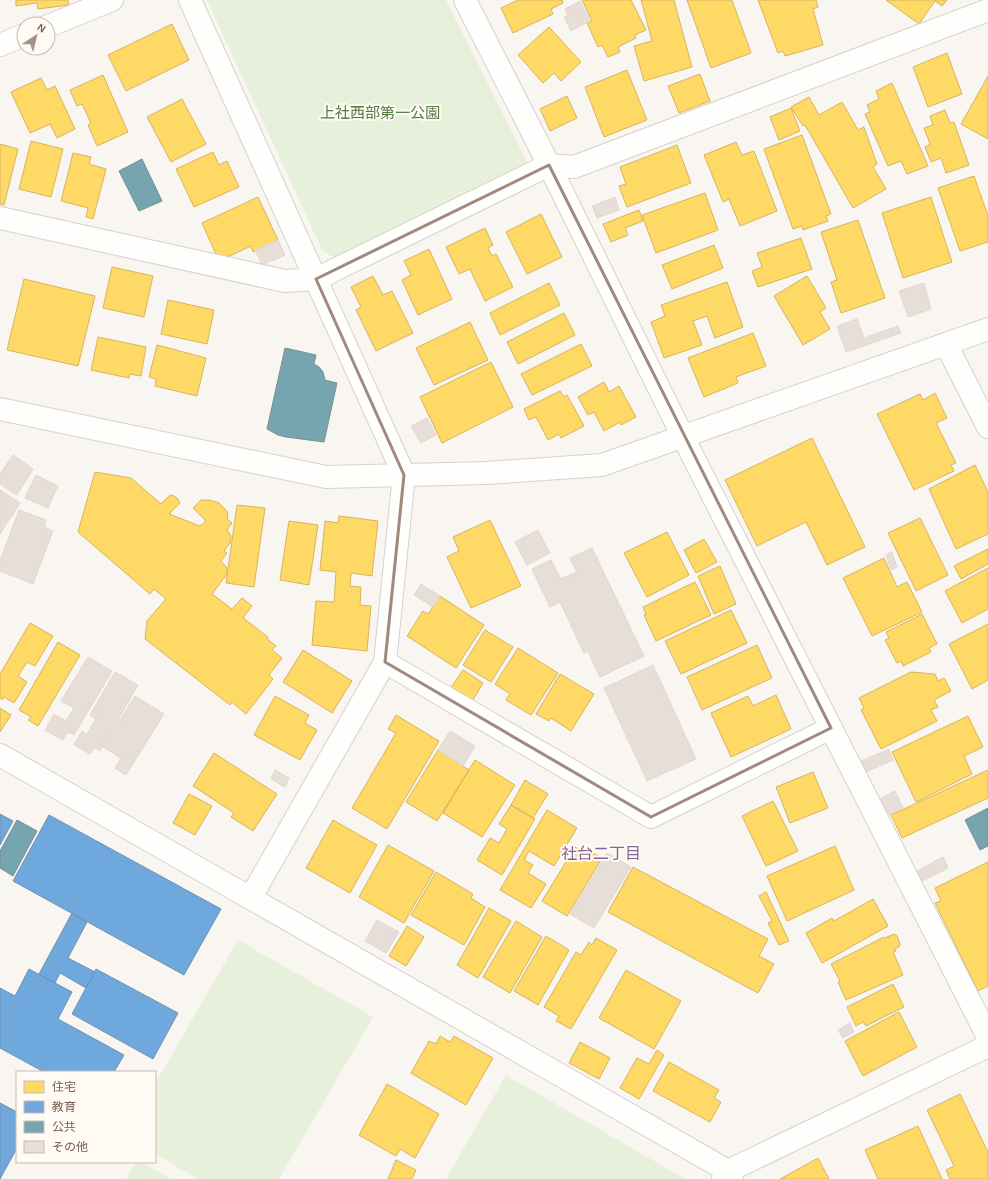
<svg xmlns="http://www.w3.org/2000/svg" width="988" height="1179" viewBox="0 0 988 1179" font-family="Karla,'Noto Sans JP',sans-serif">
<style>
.green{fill:#e7f0db}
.homes{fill:#ffd966;stroke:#d7b45e}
.schools{fill:#6fa8dc;stroke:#7291b1}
.public{fill:#76a5af;stroke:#778f92}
.building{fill:#e6ded7;stroke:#e2d8d2}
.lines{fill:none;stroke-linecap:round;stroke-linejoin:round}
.street-casing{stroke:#d7d1cb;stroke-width:24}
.secondary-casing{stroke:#d9d2cb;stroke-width:24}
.street{stroke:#fefefd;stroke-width:22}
.secondary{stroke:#fefefd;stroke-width:22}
.marked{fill:none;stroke:#9f8a7d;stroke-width:3;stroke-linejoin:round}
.labels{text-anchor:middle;stroke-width:4;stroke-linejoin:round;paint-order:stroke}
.park-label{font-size:15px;fill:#537a41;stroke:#fffaf3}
.neighbourhood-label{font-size:16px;fill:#846695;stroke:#fffaf3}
</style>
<rect width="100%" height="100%" fill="#f9f5f0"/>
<path class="green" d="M207,0H446L530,168L336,259L322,250Z
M238,940L373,1017L279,1179H198L155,1154V1084Z
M506,1075L685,1179H446Z
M136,1162H141L171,1179H126Z"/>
<path class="homes" d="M16,0H68L69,5L38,9L37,3L16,6Z
M518,0H562L563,3L551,9L553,14L513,33L501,8Z
M582,0H631L646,30L635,35L636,38L618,47L620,52L608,57L602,45L598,47L587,23L592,21Z
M641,0H674L692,67L644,81L634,46L652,41Z
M687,0H732L751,53L711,68Z
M758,0H816L818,7L813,9L823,45L785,56L783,51L778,53Z
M886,0H947L942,6L935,1L919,24Z
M172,24L189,60L126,91L108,55Z
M549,27L581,62L561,81L554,73L543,83L518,55Z
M947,53L962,94L928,107L913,67Z
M627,70L647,120L604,137L585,87Z
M700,74L710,101L679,113L668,86Z
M103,75L128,132L97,146L88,125L91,123L82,104L77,106L70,90Z
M988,76V139L961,124Z
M41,78L47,90L55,86L75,129L57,138L50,124L30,133L11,92Z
M892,83L928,166L907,174L901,161L888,166L865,114L870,112L867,105L879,99L876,91Z
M567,96L577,118L550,131L540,109Z
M809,97L819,115L842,102L858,130L864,127L877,164L873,167L886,189L853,208L805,125L803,126L791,107Z
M182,99L206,144L171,162L147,117Z
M791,108L800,131L779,140L770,117Z
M945,110L950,123L954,122L969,165L946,173L941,158L931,162L925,147L930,144L924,128L933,125L930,116Z
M802,135L831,214L826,216L828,221L803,230L802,226L793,229L764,149Z
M31,141L63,149L51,197L19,189Z
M736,142L742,155L754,151L777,211L740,226L729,199L723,202L704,155Z
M0,144L18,149L4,205L0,204Z
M677,145L691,183L627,207L619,186L626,184L620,167Z
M213,152L219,165L227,161L239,187L194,207L176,169Z
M73,153L91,157L89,164L106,169L93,219L86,217L88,208L61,201Z
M974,176L988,216V242L960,251L938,188Z
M705,193L718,230L656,253L642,215Z
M258,197L278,240L253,252L251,246L219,261L202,223Z
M931,197L952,262L903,278L882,213Z
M639,210L643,221L625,228L628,235L611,242L603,224Z
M541,214L562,257L527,274L506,232Z
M858,220L885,298L841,313L831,282L837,280L821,232Z
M485,228L493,245L488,248L492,256L496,254L513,287L485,301L470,269L459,274L446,247Z
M801,238L812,269L758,287L752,271L762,267L757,253Z
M714,245L723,268L672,289L662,265Z
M429,249L452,299L418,315L402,280L411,275L404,261Z
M112,267L153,276L144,317L103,308Z
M373,276L383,295L392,291L413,333L376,351L356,310L361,307L351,287Z
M807,276L826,308L820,312L830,329L803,345L774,296Z
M24,279L95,296L78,366L7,350Z
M727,282L743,327L715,338L707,316L693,321L702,345L664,358L651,322L665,316L661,305Z
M549,283L560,305L500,335L490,313Z
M168,300L214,310L207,344L161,334Z
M564,313L575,335L518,364L507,342Z
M470,322L488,360L434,385L416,348Z
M753,333L766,366L736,377L738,383L704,397L688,358Z
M98,337L146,347L141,376L130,374L129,378L91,370Z
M581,344L592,366L532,395L521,374Z
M157,345L206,358L197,396L155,386L156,379L149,377Z
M491,362L513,407L442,443L420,397Z
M604,382L609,392L619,386L636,417L621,425L620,422L604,431L594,412L588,415L578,397Z
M560,391L564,397L567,395L584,426L561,438L559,434L548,440L536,417L529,420L524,409Z
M935,393L947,418L936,423L956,463L951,465L954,471L914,490L877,414L920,394L923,400Z
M812,438L865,547L827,565L806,522L757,546L725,480Z
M975,465L988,492V534L956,549L929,489Z
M95,472L131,478L161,504L170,495L174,496L178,499L180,503L169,514L200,526L206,521L193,508L201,500H210L219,503L225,509L228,513L227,519L232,523L227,530L231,536L230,543L224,551L227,553L221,561L227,568V574L212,594L232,609L242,598L252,606L243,618L268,637L267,639L276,646L272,650L282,658L269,675L273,679L246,714L232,702L230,705L145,639L147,621L166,599L154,589L150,594L78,532Z
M237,505L265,508L254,587L226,583Z
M339,516L378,521L372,576L351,573L350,586L361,587L360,605L371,606L367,651L312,645L316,601L334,602L336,572L320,570L325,521L338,523Z
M920,518L948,575L916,591L888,533Z
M490,520L521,586L471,608L447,557L459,551L453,537Z
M289,521L318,525L309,585L280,580Z
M667,532L689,575L647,597L624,553Z
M704,539L717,562L696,573L684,550Z
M988,549V564L961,579L954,566Z
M884,558L897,587L907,582L922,612L872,636L843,578Z
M720,566L736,604L714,614L698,576Z
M988,568V609L962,623L945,591Z
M695,582L711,615L656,641L644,615L646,614L643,607Z
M440,596L484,625L456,668L407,636L423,611L428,614Z
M731,610L747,643L681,674L665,641Z
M922,614L937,644L929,648L931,652L903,666L901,661L897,663L885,640L889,638L886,632Z
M30,623L53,636L35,666L27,662L18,676L27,682L14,703L4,697L2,700L0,698V674Z
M988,624V680L972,689L949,644Z
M485,630L513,647L491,682L463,665Z
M58,642L80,655L38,726L28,720L31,717L19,710Z
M757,645L772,678L702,710L687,677Z
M518,648L558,673L531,715L506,700L510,694L495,684Z
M303,650L352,681L332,713L283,682Z
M463,670L483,683L471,703L450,689Z
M911,672L935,674L938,681L944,678L951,691L934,700L938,707L931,710L937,721L881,749L861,710L864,708L859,698Z
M560,674L594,694L571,731L551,718L549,721L536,714Z
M776,695L791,729L731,757L711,713L748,696L753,706Z
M275,696L309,715L305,723L317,730L300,760L254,735Z
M0,708L11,715L0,732Z
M396,715L439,741L387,829L352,808L396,733L388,729Z
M968,716L983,747L964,756L972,774L916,802L892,752Z
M438,750L469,770L437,821L406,802Z
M214,753L277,794L253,831L231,817L234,813L193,786Z
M475,760L515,785L482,837L443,813Z
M988,770V798L902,838L891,815Z
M813,772L828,808L790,823L776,787Z
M525,780L548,794L533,818L511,805Z
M189,794L212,806L195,835L173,823Z
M773,801L798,851L766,866L742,816Z
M511,805L535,819L502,875L477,860L490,838L499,843L507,829L499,824Z
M547,810L577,828L554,866L529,851L524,860L533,865L528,873L546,884L531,908L500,890Z
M333,820L377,845L350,893L306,868Z
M388,845L434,871L404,923L359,897Z
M835,846L854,890L787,921L767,876Z
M575,847L586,854L588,850L602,858L567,916L542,901Z
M988,862V986L978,991L935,903L941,901L935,888Z
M633,867L768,939L759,956L774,964L758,993L608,912Z
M436,872L473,894L471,898L485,907L464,945L411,915Z
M766,892L789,941L779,945L768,923L772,921L759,896Z
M873,899L888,926L822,963L806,933L832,918L834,921Z
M489,908L511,921L478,978L457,965Z
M516,921L542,937L510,993L483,977Z
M407,926L424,937L406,966L389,956Z
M894,934L897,936L900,944L899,947L895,949L896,951L893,952L903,975L846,1000L838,982L840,981L831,964L884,937L885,938Z
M546,936L569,950L538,1005L514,991Z
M596,938L617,950L571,1029L556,1021L559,1016L544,1007L576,952L581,955L589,942L592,945Z
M626,970L681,1001L654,1049L599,1018Z
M893,984L904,1007L866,1026L863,1022L856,1026L847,1007Z
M899,1012L917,1047L863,1076L845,1041Z
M440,1036L450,1042L454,1036L493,1058L466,1105L411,1073L429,1041L436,1044Z
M580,1042L610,1058L599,1079L569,1063Z
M657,1050L664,1055L639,1099L620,1088L637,1058L649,1064Z
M669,1062L719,1090L714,1098L721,1102L710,1122L653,1091Z
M387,1084L439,1114L415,1158L400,1149L396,1156L359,1135Z
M960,1094L988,1152V1179H950L946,1170L954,1166L927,1110Z
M918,1126L942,1179H878L865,1150Z
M818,1158L829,1179H780Z
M396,1160L416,1170L412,1179H388Z"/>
<path class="schools" d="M0,814L13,821L0,845Z
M49,815L221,909L184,975L13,881Z
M72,913L87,922L68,958L95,972L86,988L60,973L55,983L39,974Z
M29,969L72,992L58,1019L124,1055L114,1072H44L0,1048V988L15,996Z
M96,969L178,1013L153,1059L72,1014Z
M0,1103L17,1112V1148L0,1179Z"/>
<path class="public" d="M142,159L162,201L139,211L119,171Z
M285,348L316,355L314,364L319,367L323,372L325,380L337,383L324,442L286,437L278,435L267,429Z
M988,808V846L980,850L965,820Z
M17,820L37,831L13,876L0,868V851Z"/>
<path class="building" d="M580,1L590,21L571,31L564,17L568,15L565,9Z
M615,197L619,210L597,218L592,206Z
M278,240L285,255L262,265L255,250Z
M924,283L931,309L908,317L899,291Z
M857,319L864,338L898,326L901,333L846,352L837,326Z
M427,418L436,435L421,443L411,426Z
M13,455L33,469L17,495L0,484V474Z
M36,475L58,486L48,508L25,498Z
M0,490L20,503L0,534Z
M19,510L46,520L44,527L53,531L33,584L0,571V561Z
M538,530L550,553L527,565L515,542Z
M592,548L644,656L600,677L588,651L584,653L560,602L550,607L532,569L551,560L561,579L577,572L570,558Z
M892,552L897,567L891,570L886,555Z
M421,584L440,596L433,607L414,595Z
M88,657L112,671L74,735L68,732L63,740L45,730L54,714L66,721L74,708L61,701Z
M653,665L696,759L647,781L604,688Z
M115,672L138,685L100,751L94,747L90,754L74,745L82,731L87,734L96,719L90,715Z
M135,696L164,714L126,775L115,768L121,758L103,747Z
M450,731L475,746L463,766L438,750Z
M889,749L893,760L866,772L861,761Z
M275,770L289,778L285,787L271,779Z
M895,791L903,808L887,816L879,799Z
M607,853L631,867L594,928L570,914Z
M943,857L948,868L922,881L917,871Z
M377,920L399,932L386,953L365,941Z
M850,1023L854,1032L843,1038L838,1030Z"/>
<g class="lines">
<g class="street-casing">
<path id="street" d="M190,0L404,475L385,662L251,897
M465,0L549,165L683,437L988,1037
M48,26L112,0
M0,45L24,35
M0,218L285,281L316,279L549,165L574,167L988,10
M946,344L988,427
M385,662L651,817L831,728
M0,755L728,1171L723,1179
M732,1179L728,1171L988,1046"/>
</g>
<g class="secondary-casing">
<path id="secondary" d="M0,409L326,477L487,473L602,465L988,329"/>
</g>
<use href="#street" class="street"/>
<use href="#secondary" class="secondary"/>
</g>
<path class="marked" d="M549,165L831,728L651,817L385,662L404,475L316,279Z"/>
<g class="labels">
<g class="park-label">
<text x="380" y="118">上社西部第一公園</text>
</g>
<g class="neighbourhood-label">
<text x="601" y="859">社台二丁目</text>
</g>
</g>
<rect x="16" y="1071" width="140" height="92" fill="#fffaf3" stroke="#cabbb1"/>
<rect x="24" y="1081" width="20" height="12" fill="#ffd966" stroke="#cabbb1"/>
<text x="52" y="1091" font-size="12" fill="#7a5c4d">住宅</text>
<rect x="24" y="1101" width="20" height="12" fill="#6fa8dc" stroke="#cabbb1"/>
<text x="52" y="1111" font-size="12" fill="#7a5c4d">教育</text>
<rect x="24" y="1121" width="20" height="12" fill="#76a5af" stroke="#cabbb1"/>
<text x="52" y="1131" font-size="12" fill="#7a5c4d">公共</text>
<rect x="24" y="1141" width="20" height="12" fill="#e6ded7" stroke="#cabbb1"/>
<text x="52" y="1151" font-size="12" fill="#7a5c4d">その他</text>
<g transform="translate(36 36) rotate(35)"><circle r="19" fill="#fffaf3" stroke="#cabbb1"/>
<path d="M0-3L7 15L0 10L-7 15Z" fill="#a69286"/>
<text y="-6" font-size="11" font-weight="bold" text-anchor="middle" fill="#7a5c4d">N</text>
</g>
</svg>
